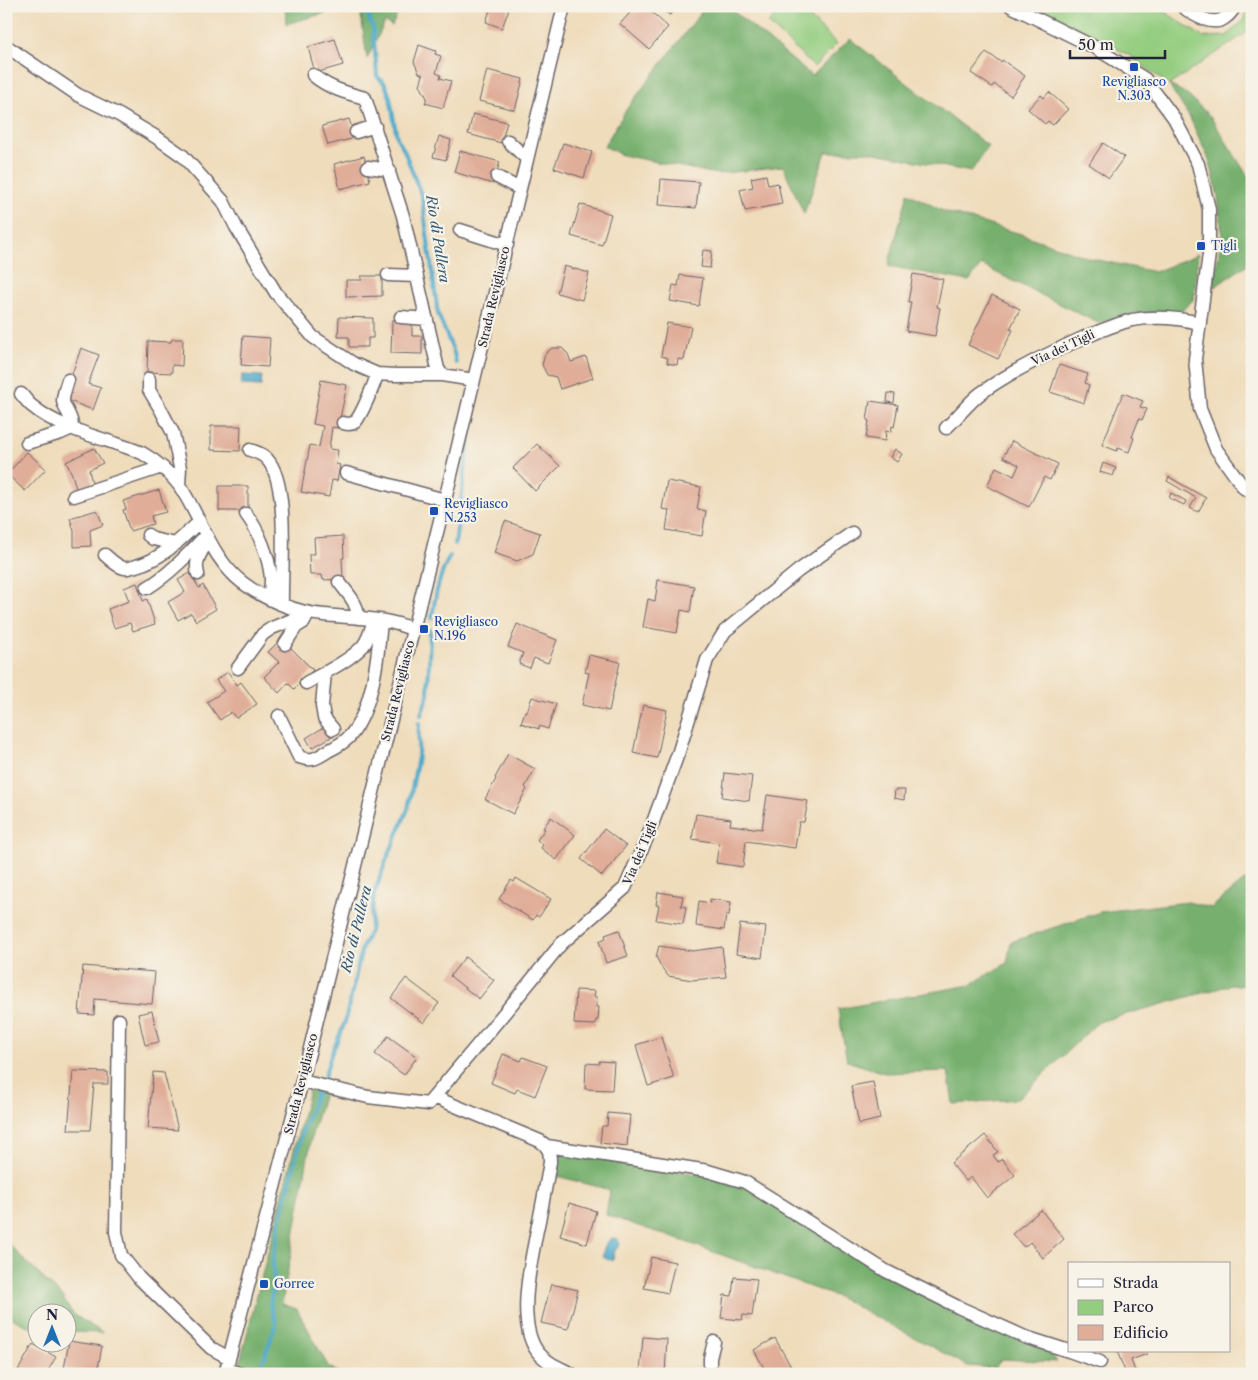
<svg xmlns="http://www.w3.org/2000/svg" width="1258" height="1380" viewBox="0 0 1258 1380" font-family="'Libre Caslon Text',serif">
<style>
.green{fill:#94cd80;stroke:#5b785e}
.forest{fill:#77b06e;stroke:#4c6954}
.water{fill:#4ba9ca;stroke:#366682}
.lines{fill:none;stroke-linecap:round;stroke-linejoin:round}
.stream{stroke:#4ba9ca;stroke-width:4}
.building{fill:#e0ad99}
.minor-casing{stroke:#6a6368;stroke-width:15}
.minor{stroke:#fff;stroke-width:12}
.transit-dot{fill:#1a4fb4;stroke:#f7f3e8;stroke-width:2}
.labels{text-anchor:middle;stroke-width:4.5;stroke-linejoin:round;paint-order:stroke}
.transit-label{font-size:12px;fill:#164399;stroke:#f7f3e8;text-anchor:start}
.street-label{font-size:12px;fill:#22223b;stroke:#f7f3e8}
.water-label{font-size:14px;font-style:italic;fill:#325874;stroke:#f7f3e8}
</style>
<rect width="100%" height="100%" fill="#f7f3e8"/>
<filter id="ink" filterUnits="userSpaceOnUse"><feTurbulence type="fractalNoise" baseFrequency=".02" numOctaves="2"/><feDisplacementMap in="SourceGraphic" scale="10" xChannelSelector="R" yChannelSelector="G"/><feConvolveMatrix kernelMatrix="1 2 1 2 8 2 1 2 1" color-interpolation-filters="sRGB"/></filter>
<filter id="wash" filterUnits="userSpaceOnUse"><feTurbulence type="fractalNoise" baseFrequency=".0096" numOctaves="4" result="noise"/><feDisplacementMap in="SourceGraphic" scale="20" xChannelSelector="R" yChannelSelector="G"/><feGaussianBlur stdDeviation="1.12" result="paint"/><feColorMatrix in="noise" values="0 0 0 0 0 0 0 0 0 0 0 0 0 0 0 0 0 1.4 0 .05"/><feComposite in="paint" operator="in"/></filter>
<g filter="url(#wash)">
<rect width="100%" height="100%" fill="#efdcbb"/>
<path class="green" d="M785,6H798L837,44L814,67L768,23Z
M1033,6H1156L1203,37L1226,36L1243,21L1247,6H1252V29L1169,85L1129,55Z"/>
<path class="forest" d="M285,6H396L399,10L392,26L385,22L367,59L360,8L347,7L286,24Z
M706,6H727L812,76L850,39L988,146L971,172L871,152H826L804,214L783,166L717,174L622,155L604,146L628,107Z
M1169,85L1185,93L1210,116L1252,183V261L1213,288L1222,234L1218,196L1210,162L1190,118Z
M908,193L945,212L1021,234L1089,258L1155,272L1198,254L1194,299L1180,312L1128,315L1098,323L981,265L969,281L888,266Z
M1252,865V986L1231,985L1098,1022L1018,1099L953,1104L948,1071L885,1073L847,1061L838,1009L970,985L1007,963L1011,942L1100,912L1188,902L1211,908L1248,878Z
M310,1086L325,1090L312,1134L282,1304L297,1309L328,1366L341,1374H251L238,1370Z
M556,1152L704,1175L742,1185L883,1274L956,1314L1049,1351L1057,1362L1001,1359L995,1368L968,1366L838,1297L683,1241L606,1215L610,1190L553,1175Z
M6,1241L27,1263L61,1295L73,1314L103,1333L68,1332V1312H38L37,1331L6,1315Z"/>
<path class="water" d="M242,375L262,376L261,386L241,385Z
M613,1238L617,1239L620,1244L619,1247L615,1250L613,1259L609,1260L603,1257C603,1248 605,1242 613,1238Z"/>
<g class="lines">
<path class="stream" d="M364,6L373,28L377,76L385,84L390,97L397,138L404,150L422,197L438,314L454,353L456,363
M455,544L470,433
M432,618C435,597 439,575 450,556
M421,715L428,695L430,630
M323,1081L331,1055L345,1022L362,948L370,931L374,894L386,861L408,809L418,757L419,723
M259,1374L276,1323L270,1304L274,1286L273,1261L279,1226L303,1129L317,1092"/>
</g>
<g id="blocks">
<path class="building" d="M486,6H510L502,28L486,22L490,10L485,8Z
M636,6H645L668,27L649,49L620,24Z
M658,6H677L670,15Z
M335,39L343,65L315,73L308,47Z
M419,45L436,51L435,54L441,56L436,73L441,75L440,78L451,81L443,108L425,103L427,98L420,85L423,75L419,73L414,62Z
M986,52L1001,62L1002,60L1025,76L1011,96L994,84L992,87L971,73Z
M487,70L523,79L515,110L479,101Z
M1049,92L1068,109L1053,125L1048,121L1045,124L1028,109L1041,95L1044,98Z
M473,114L507,122L501,143L468,134Z
M349,119L355,138L328,145L322,126Z
M439,136L451,140L446,160L433,157Z
M563,143L592,152L584,178L554,168Z
M1103,143L1124,157L1109,178L1089,164Z
M460,151L500,162L493,184L454,172Z
M364,156L370,181L340,189L334,164Z
M766,175L768,185L778,183L782,204L745,211L740,190L753,187L751,178Z
M661,179L699,182L696,208L659,205Z
M580,204L611,214L602,245L571,236Z
M703,250L712,251L710,268L701,267Z
M564,266L589,273L582,300L557,293Z
M913,274L943,279L937,307L940,308L935,336L906,331L911,302H908Z
M680,275L703,278L699,306L670,301L673,285L678,286Z
M361,276H382V296L346,297V280H362Z
M992,295L1020,309L1010,329L1013,330L998,359L968,345Z
M339,317L373,318V338H368V347H349V337H338Z
M392,320L412,321V336H422V354L391,353Z
M667,323L691,327L684,360L678,359L677,365L667,363L668,358L661,356Z
M243,336L270,338L268,367L241,365Z
M172,339H183L182,366L172,365V373L147,372L148,341L171,342Z
M81,348L99,355L88,384L101,388L93,410L67,400L75,379L71,377Z
M552,348H562L568,354L571,362L586,357L593,378L560,389L556,377L547,375L542,365L545,354Z
M1059,365L1088,374L1085,383L1089,385L1084,403L1050,392Z
M321,380L347,385L338,428L332,427L329,449L338,450L336,464L340,465L337,481L332,480L329,497L301,492L310,445L319,447L323,426L313,424Z
M888,393L895,394L894,403L887,402Z
M1123,393L1143,401L1140,407L1147,409L1142,420L1139,419L1132,437L1134,438L1129,452L1118,448L1117,451L1102,445Z
M870,401L898,405L894,427L892,426L891,432L886,431L885,441L866,438L869,421L867,420Z
M211,426H241L240,451L211,450Z
M1012,441L1058,464L1050,480L1044,477L1029,507L987,486L996,467L1014,476L1019,465L1003,457Z
M537,444L560,466L535,491L513,468Z
M94,448L103,463L89,470L93,488L77,492L72,474L66,462Z
M895,449L902,454L897,462L890,457Z
M27,452L46,469L25,491L7,474Z
M1103,463L1116,468L1113,476L1100,472Z
M1169,477L1206,498L1198,512L1190,508L1196,498L1167,481Z
M667,481L701,487L697,509L706,511L702,536L666,530L669,510L662,509Z
M219,486H248V511H219Z
M159,490L166,512L151,516L153,524L130,531L123,510L126,509L123,501Z
M1171,493L1186,501L1184,505L1169,498Z
M97,510L103,525L90,530L91,546L74,547V531L70,518Z
M505,521L540,533L533,554L517,561L494,553Z
M343,536L344,558H342L343,579L323,580L322,575H310L309,554H315L314,538Z
M190,573L199,588L203,585L216,609L196,621L191,613L178,620L168,602L185,592L178,580Z
M658,580L694,586L690,612L681,610L677,633L643,627L648,599L655,601Z
M137,583L143,601L147,599L155,624L133,631L130,623L114,628L108,609L129,601L124,588Z
M517,624L557,640L548,663L534,658L530,668L519,664L523,653L508,647Z
M278,642L287,650L290,647L313,670L294,689L288,683L279,693L264,677L279,662L268,652Z
M589,655L620,662L609,711L582,705L589,673L585,672Z
M228,672L237,685L241,682L257,704L236,718L231,712L220,720L207,702L224,691L216,680Z
M532,697L556,704L548,729L539,726V729L521,723L525,711L527,712Z
M643,705L667,710L657,758L633,753Z
M324,727L331,737L312,748L306,738Z
M508,754L535,769L525,787L527,789L513,814L485,799L496,779L495,778Z
M725,773L752,776L749,801L722,797Z
M895,790H905L904,800L894,798Z
M767,795L808,801L804,822H799L795,848L746,841L743,867L716,863L719,843L692,839L696,814L731,819L730,825L762,829Z
M551,817L575,835L556,860L541,848L543,845L537,840L545,829L543,828Z
M604,829L626,846L602,876L581,859Z
M516,878L551,899L539,917L536,915L533,920L499,899L511,880L514,882Z
M658,892L683,896L681,906L686,907L683,924L656,920L659,905H656Z
M710,899L731,902L729,915H726L724,930L696,926L699,901L710,903Z
M740,924L766,927L762,958L736,954Z
M619,930L628,956L606,963L599,941L606,938L605,935Z
M659,946L692,951L722,947L726,977L692,980L668,976L662,968L656,957Z
M465,957L494,980L479,999L450,976Z
M83,966L155,972L152,1004L95,999L94,1015L79,1014Z
M406,978L439,1003L424,1023L391,998Z
M576,990L595,991L594,997H597L596,1007H599L598,1020H596L595,1025L574,1024Z
M152,1011L159,1042L145,1045L138,1014Z
M388,1036L417,1057L404,1075L375,1054Z
M661,1037L674,1078L648,1086L636,1045Z
M503,1054L521,1061L523,1057L547,1066L535,1096L517,1089L515,1093L491,1083Z
M599,1061L614,1062L612,1090L585,1089L586,1063L599,1064Z
M73,1071L108,1072V1084H94L90,1130H68Z
M153,1072L164,1073L178,1130L148,1128Z
M873,1082L880,1119L859,1124L851,1086Z
M608,1113L630,1115L627,1146L600,1143L602,1126H607Z
M985,1135L998,1152L993,1155L998,1162L1002,1159L1015,1175L987,1198L971,1177L966,1181L951,1163Z
M569,1203L596,1211L587,1244L560,1236Z
M1041,1210L1064,1239L1043,1258L1030,1242L1024,1247L1012,1234Z
M651,1257L675,1262L668,1293L644,1288Z
M734,1277L757,1279L752,1316L743,1315L742,1320L721,1318L724,1295L732,1296Z
M551,1284L578,1290L568,1329L541,1323Z
M643,1337L667,1339L665,1374L640,1373Z
M775,1338L795,1374H754L764,1368L754,1350Z
M69,1341L102,1346L97,1374L64,1369Z
M33,1344L56,1357L46,1374H16Z
M1117,1351H1146L1147,1354L1131,1360L1136,1374H1126Z"/>
</g>
</g>
<g filter="url(#ink)">
<use href="#blocks" fill-opacity="0" stroke="#6a6368" stroke-width="1"/>
<g class="lines">
<g class="minor-casing">
<path id="minor" d="M1011,6L1094,47L1145,79L1174,118L1198,164L1209,209V254L1195,359L1200,409L1216,449L1244,488L1252,493
M1182,6C1193,15 1214,28 1226,17C1229,15 1232,11 1234,8V6
M6,46L78,95L119,115L156,137L183,156L223,201L236,227L276,293L313,337L354,364L377,374L395,375H442L474,380
M313,75C328,88 346,93 365,98L403,216L438,369L442,375
M356,132L375,126
M508,141L527,159
M368,167L389,170
M497,177L520,189
M460,230L507,245
M388,275L417,276
M401,317L427,319
M149,379V390L161,410L173,433L180,468L179,485
M21,394C25,398 28,403 32,406C60,430 108,439 142,453C156,461 169,472 179,485C201,517 211,559 243,583C264,599 297,613 324,615C352,618 388,617 413,630
M343,423C347,424 351,425 355,422C361,416 375,383 377,374
M946,428C958,417 968,403 981,393C1013,370 1050,353 1085,337C1100,331 1116,324 1132,320C1153,316 1179,318 1200,323
M27,443L61,433L72,428C73,416 64,410 63,401C63,394 66,387 68,380
M250,450C256,452 263,454 267,459C290,484 281,569 282,604
M346,473L445,500
M74,496L162,467
M246,514C259,531 269,557 271,578C271,585 270,592 270,598
M148,535L153,539L176,544
M105,555C111,560 116,566 124,568C128,569 132,567 136,566C162,559 180,540 199,522
M198,574C194,561 201,552 208,541
M339,582C348,594 358,603 358,618
M147,588C170,574 189,554 206,535
M285,644L296,627L304,622L306,618
M238,668L263,634L272,628L309,613
M325,672L322,706L324,718L333,729
M306,683C324,673 349,661 363,646C369,639 371,629 374,620
M279,716L299,757C312,762 317,758 328,751C336,747 344,743 350,736C373,709 378,656 381,621
M119,1020L116,1232L121,1255L139,1278L211,1348L229,1358
M302,1081L368,1097L428,1104L516,999L561,944L625,888L649,833L679,751L707,660L725,631L798,571L852,533
M434,1097L540,1141C549,1147 550,1152 550,1162C546,1185 542,1208 537,1230C531,1263 516,1321 537,1351C545,1362 560,1368 572,1374
M547,1146L708,1171L745,1182L886,1271L958,1307L1025,1337L1069,1351
M1069,1351L1100,1362
M226,1369L241,1374
M225,1374L302,1081L445,500L564,6
M710,1374V1358L714,1342"/>
</g>
<use href="#minor" class="minor"/>
</g>
</g>
<g class="transit-dot">
<rect x="1129" y="62" width="10" height="10" rx="2.5"/>
<rect x="1196" y="241" width="10" height="10" rx="2.5"/>
<rect x="429" y="506" width="10" height="10" rx="2.5"/>
<rect x="419" y="624" width="10" height="10" rx="2.5"/>
<rect x="259" y="1279" width="10" height="10" rx="2.5"/>
</g>
<g class="labels">
<g class="transit-label">
<text x="1134" y="86" text-anchor="middle">Revigliasco<tspan x="1134" dy="14">N.303</tspan></text>
<text x="1211" y="250">Tigli</text>
<text x="444" y="508">Revigliasco<tspan x="444" dy="14">N.253</tspan></text>
<text x="434" y="626">Revigliasco<tspan x="434" dy="14">N.196</tspan></text>
<text x="274" y="1288">Gorree</text>
</g>
<g class="street-label">
<text transform="translate(494 297) rotate(-77)" y="4">Strada Revigliasco</text>
<text transform="translate(1063 348) rotate(-25)" y="4">Via dei Tigli</text>
<text transform="translate(398 691) rotate(-76)" y="4">Strada Revigliasco</text>
<text transform="translate(640 853) rotate(-67)" y="4">Via dei Tigli</text>
<text transform="translate(301 1084) rotate(-76)" y="4">Strada Revigliasco</text>
</g>
<g class="water-label">
<text transform="translate(438 239) rotate(81)" y="5">Rio di Pallera</text>
<text transform="translate(356 929) rotate(-76)" y="5">Rio di Pallera</text>
</g>
</g>
<rect width="1258" height="1380" fill="none" stroke="#f7f3e8" stroke-width="25"/>
<rect x="1068" y="1262" width="162" height="90" fill="#f7f3e8" stroke="#a29fa3"/>
<rect x="1078" y="1279" width="25" height="8" fill="#ffffff" stroke="#a29fa3"/>
<text x="1113" y="1288" font-size="15" fill="#22223b">Strada</text>
<rect x="1078" y="1300" width="25" height="15" fill="#94cd80" stroke="#a29fa3"/>
<text x="1113" y="1312" font-size="15" fill="#22223b">Parco</text>
<rect x="1078" y="1325" width="25" height="15" fill="#e0ad99" stroke="#a29fa3"/>
<text x="1113" y="1338" font-size="15" fill="#22223b">Edificio</text>
<g transform="translate(52 1328)"><circle r="24" fill="#f7f3e8" stroke="#a29fa3"/>
<path d="M0-4L9 19L0 12L-9 19Z" fill="#1f6fb2"/>
<text y="-8" font-size="14" font-weight="bold" text-anchor="middle" fill="#22223b">N</text>
</g>
<path d="M1070 50v8h95v-8" fill="none" stroke="#22223b" stroke-width="2.5"/>
<text x="1078" y="50" font-size="15" fill="#22223b" stroke="#f7f3e8" stroke-width="4" paint-order="stroke">50 m</text>
</svg>
